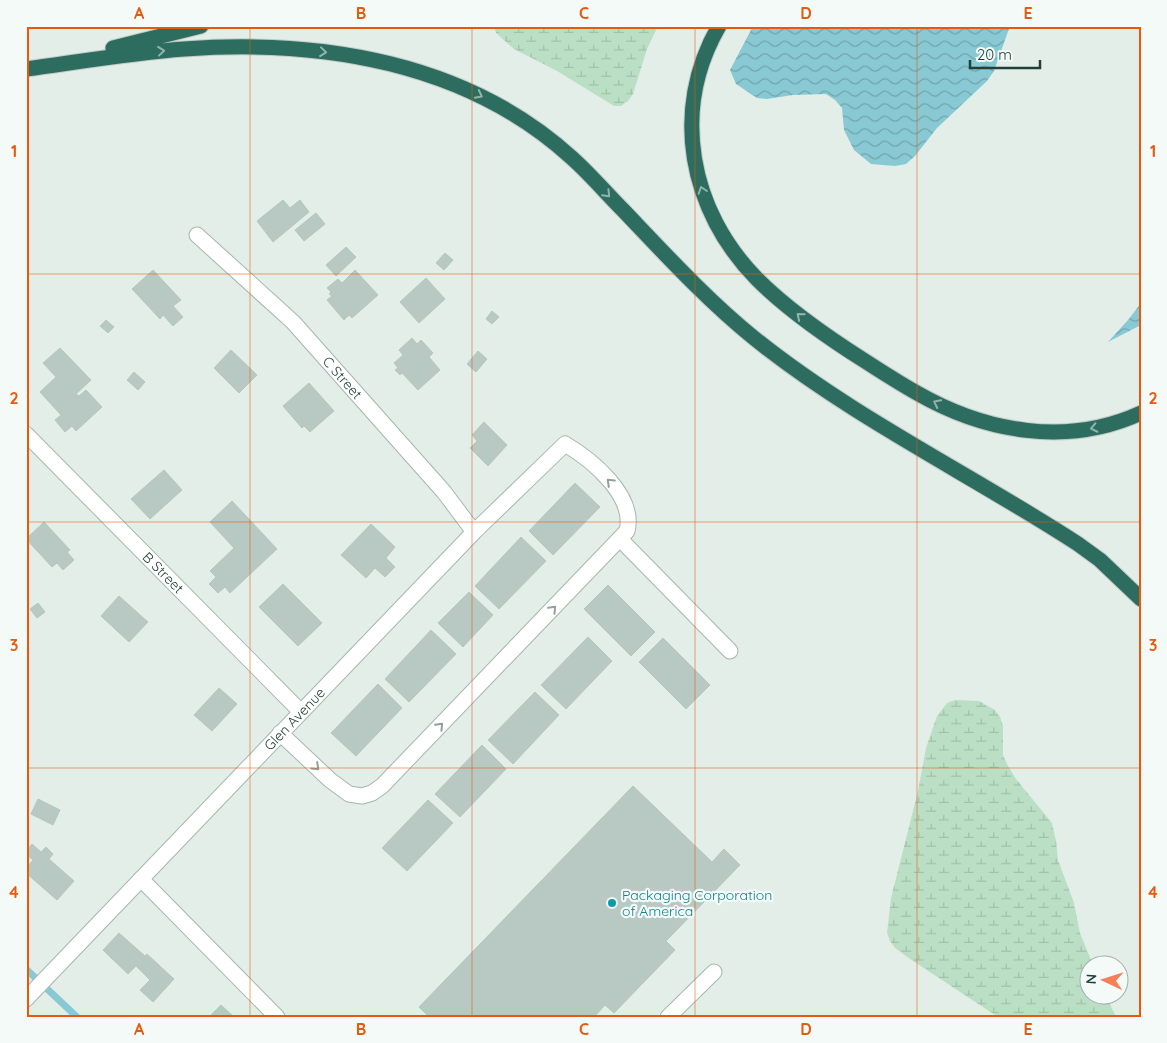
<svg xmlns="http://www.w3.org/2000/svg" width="1167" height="1043" viewBox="0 0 1167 1043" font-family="Quicksand,sans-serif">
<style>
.wetland{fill:url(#wetland-marsh)}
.water{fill:url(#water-waves)}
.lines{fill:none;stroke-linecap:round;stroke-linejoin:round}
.stream{stroke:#89c9d4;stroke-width:7}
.building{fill:#b8c8c2;stroke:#b5c7c0}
.minor-casing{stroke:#a5b6b0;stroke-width:17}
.highway-casing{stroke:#c1cac7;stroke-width:17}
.minor{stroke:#fff;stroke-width:15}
.highway{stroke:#2c6d60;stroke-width:15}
.oneway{stroke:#90b4ac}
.oneway2{stroke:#90a09c}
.grid{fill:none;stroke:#e8590c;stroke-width:1;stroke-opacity:0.55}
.culture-dot{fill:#0f9aa8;stroke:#f4faf7;stroke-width:2}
.labels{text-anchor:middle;stroke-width:4.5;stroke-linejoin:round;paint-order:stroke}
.street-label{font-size:14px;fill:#224038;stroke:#f4faf7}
.culture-label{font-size:14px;fill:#0d838f;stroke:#f4faf7;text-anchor:start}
.neatline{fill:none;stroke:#e8590c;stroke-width:2}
.grid-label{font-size:16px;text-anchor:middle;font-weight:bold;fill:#e8590c}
</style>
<defs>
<pattern id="wetland-marsh" width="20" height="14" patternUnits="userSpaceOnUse" patternTransform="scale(1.25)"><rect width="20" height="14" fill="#bbdfc5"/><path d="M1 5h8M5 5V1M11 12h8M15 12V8" fill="none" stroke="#a0c0aa"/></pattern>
<pattern id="water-waves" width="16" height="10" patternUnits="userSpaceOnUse" patternTransform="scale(1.25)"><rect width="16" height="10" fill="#89c9d4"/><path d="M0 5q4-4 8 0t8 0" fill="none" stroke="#70a5ad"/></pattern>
</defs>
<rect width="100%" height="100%" fill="#e3eee9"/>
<path class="wetland" d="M494,26H658L647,49L633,94L628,101L621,106H614L557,71L514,49L496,33Z
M955,700L979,701L995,710L1000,717L1003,726V755L1007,764L1016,779L1052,823L1056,841L1058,860L1074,903L1080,933L1093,965L1090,966V996H1106L1116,1017H998L910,959L895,948L890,941L887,933L891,898L918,791L926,748L937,716L947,703Z"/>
<path class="water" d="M753,26H1010L994,71L987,81L937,128L915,156L906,164L895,166L871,164L854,150L844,130L842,108L835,100L826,94L793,95L767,99L757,98L736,84L730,70Z
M1141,303V325L1108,342L1128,320Z"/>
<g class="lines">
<path class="stream" d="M26,969L77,1017"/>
</g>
<path class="building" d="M283,200L290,208L300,200L309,212L273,242L257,221Z
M316,213L325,224L304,241L295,230Z
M346,247L356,257L336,276L326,265Z
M445,253L453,260L444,270L436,263Z
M153,270L181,300L173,306L183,317L173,326L163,315L160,319L132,289Z
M355,270L378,295L352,318L349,315L344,320L327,300L332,296L329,294L331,292L327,288L338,279L342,283Z
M426,278L445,299L419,323L400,302Z
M492,311L499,317L492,324L486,319Z
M106,320L114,327L108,333L100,326Z
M412,338L417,344L421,340L433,353L429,357L440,370L418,390L402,373L400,375L395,370L398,368L394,363L403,355L399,350Z
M60,348L91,380L76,394L79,396L86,390L102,407L76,431L72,426L65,432L55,420L61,415L40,392L56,377L43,363Z
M231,350L257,375L239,393L214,368Z
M478,351L487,359L476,372L467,364Z
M134,372L145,382L138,390L127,380Z
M309,383L334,411L310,432L304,426L302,428L283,406Z
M484,422L507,445L488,466L470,448L477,441L472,435Z
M164,470L182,490L150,519L131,499Z
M575,483L600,507L553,555L529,531Z
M232,501L277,549L230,593L225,587L218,593L209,584L216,577L210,571L234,548L210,522Z
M44,522L70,550L67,552L74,560L63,570L57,563L52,567L26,539Z
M371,524L395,547L386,558L395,567L385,577L375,568L366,578L341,555Z
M521,537L546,561L499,609L475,586Z
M283,584L322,623L298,646L259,607Z
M608,585L655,632L631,656L584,609Z
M469,592L493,615L463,647L438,623Z
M119,596L148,622L129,642L101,616Z
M38,603L45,612L37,618L30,609Z
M431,630L456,654L409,702L385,679Z
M588,637L612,661L566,709L541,685Z
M663,638L710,685L686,709L639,662Z
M378,684L402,708L356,756L331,733Z
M219,688L237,704L212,731L194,715Z
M535,692L559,715L513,764L488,740Z
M482,745L506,769L460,817L435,794Z
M633,786L712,862L724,849L740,865L666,941L675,950L614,1013L605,1005L594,1017H429L419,1007Z
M38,799L60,810L53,825L31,814Z
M428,800L453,823L407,871L382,848Z
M32,844L41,852L46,847L53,854L49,859L74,881L57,900L26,873V868L33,860L26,854V851Z
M119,933L145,956L147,954L174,979L153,1002L140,990L150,980L136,966L128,974L103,950Z
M221,1005L234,1017H209Z"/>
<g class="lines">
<g class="minor-casing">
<g id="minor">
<path id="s1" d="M197,235L293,322L444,492L474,532"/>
<path id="s2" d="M26,434L301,712"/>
<path d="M620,539L730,651"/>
<path d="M141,879L277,1017"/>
<path id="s3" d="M26,999L474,532L565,444C592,460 636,496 627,531L382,786L372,793L362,796L349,794L330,780L280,733"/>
<path d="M668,1017L714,972"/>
</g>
</g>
<g class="highway-casing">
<path id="highway" d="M719,26C670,111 690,211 757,279C789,311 827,337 865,361C882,372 899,383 917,393C985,432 1067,447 1141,413
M113,48L201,26
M26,69C78,62 131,53 184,49C321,39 467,62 572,158C590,174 606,193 623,210C665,254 707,300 754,338C852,417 972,475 1078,544L1100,560L1141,599"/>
</g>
<use href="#minor" class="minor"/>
<use href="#highway" class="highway"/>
</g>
<defs><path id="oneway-chevron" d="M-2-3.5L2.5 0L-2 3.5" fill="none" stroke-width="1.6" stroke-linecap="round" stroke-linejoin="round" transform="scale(1.25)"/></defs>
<g class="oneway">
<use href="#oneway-chevron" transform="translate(161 51) rotate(-6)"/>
<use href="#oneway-chevron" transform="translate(323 52) rotate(6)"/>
<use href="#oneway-chevron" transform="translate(479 95) rotate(27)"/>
<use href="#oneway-chevron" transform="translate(702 190) rotate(-108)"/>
<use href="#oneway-chevron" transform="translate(607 194) rotate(46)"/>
<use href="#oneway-chevron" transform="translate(800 316) rotate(-140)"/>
<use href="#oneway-chevron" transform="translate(937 403) rotate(-153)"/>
<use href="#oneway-chevron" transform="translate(1094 428) rotate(168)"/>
</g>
<g class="oneway2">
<use href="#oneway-chevron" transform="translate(610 482) rotate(-136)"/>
<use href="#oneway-chevron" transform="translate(553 609) rotate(-46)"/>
<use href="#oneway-chevron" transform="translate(440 726) rotate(-46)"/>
<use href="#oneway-chevron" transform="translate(316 767) rotate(43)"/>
</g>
<path class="grid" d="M250,26V1017M472,26V1017M695,26V1017M917,26V1017M26,274H1141M26,522H1141M26,768H1141"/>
<circle class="culture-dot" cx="612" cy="903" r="5"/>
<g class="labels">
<g class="street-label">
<text dy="5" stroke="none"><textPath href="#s1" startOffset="204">C Street</textPath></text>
<text dy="5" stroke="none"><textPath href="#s2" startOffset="195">B Street</textPath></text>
<text dy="5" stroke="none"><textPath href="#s3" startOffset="388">Glen Avenue</textPath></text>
</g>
<g class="culture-label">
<text x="622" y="900">Packaging Corporation<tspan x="622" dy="16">of America</tspan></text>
</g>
</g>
<rect width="1167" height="1043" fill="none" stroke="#f4faf7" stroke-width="55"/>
<g transform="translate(1104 980) rotate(274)"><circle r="24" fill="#f4faf7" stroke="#a0b0ab"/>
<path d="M0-4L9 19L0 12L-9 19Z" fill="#f77e58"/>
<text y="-8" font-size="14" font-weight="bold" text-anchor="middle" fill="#224038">N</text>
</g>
<path d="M970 60v8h70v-8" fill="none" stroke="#224038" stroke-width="2.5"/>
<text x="977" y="60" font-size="15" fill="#224038" stroke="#f4faf7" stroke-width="4" paint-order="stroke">20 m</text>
<rect x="28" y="28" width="1112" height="988" class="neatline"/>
<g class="grid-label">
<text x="139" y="19">A</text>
<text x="361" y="19">B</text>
<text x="584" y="19">C</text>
<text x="806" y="19">D</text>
<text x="1028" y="19">E</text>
<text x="14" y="157">1</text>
<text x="1153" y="157">1</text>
<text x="14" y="404">2</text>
<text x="1153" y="404">2</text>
<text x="14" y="651">3</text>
<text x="1153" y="651">3</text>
<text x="14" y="898">4</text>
<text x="1153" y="898">4</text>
<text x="139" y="1035">A</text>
<text x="361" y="1035">B</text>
<text x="584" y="1035">C</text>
<text x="806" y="1035">D</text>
<text x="1028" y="1035">E</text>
</g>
</svg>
